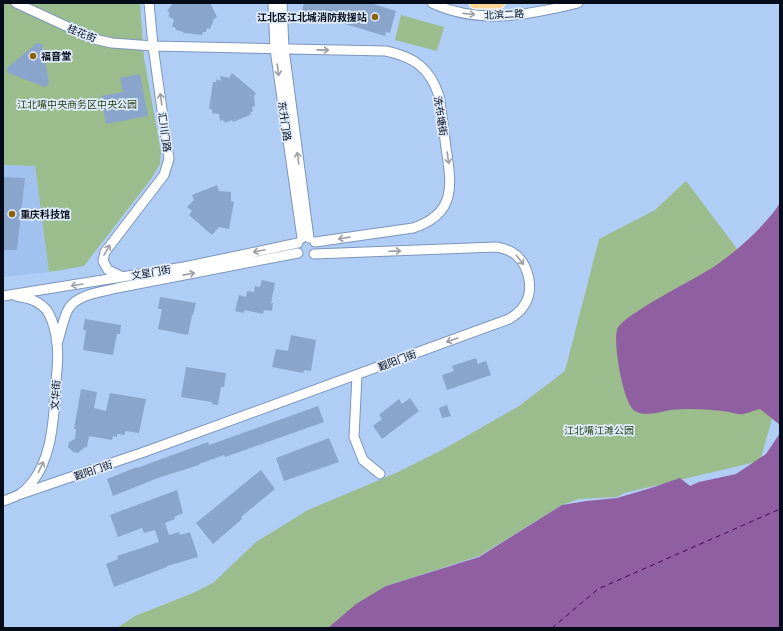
<svg xmlns="http://www.w3.org/2000/svg" width="783" height="631" viewBox="0 0 783 631" font-family="'Varela Round','Noto Sans SC',sans-serif">
<style>
.built{fill:#a1c1ef}
.green{fill:#9bbc8d}
.water{fill:#905fa1}
.lines{fill:none;stroke-linecap:round;stroke-linejoin:round}
.ferry{stroke:#48025b;stroke-width:1;stroke-dasharray:5 4;stroke-linecap:butt}
.building{fill:#89a5cb}
.minor-casing{stroke:#7b96bc;stroke-width:11}
.major-casing{stroke:#fff;stroke-width:13}
.minor{stroke:#fff;stroke-width:9}
.major{stroke:#fed796;stroke-width:11}
.oneway{stroke:#9b9ea3}
.poi-dot{fill:#8d6107;stroke:#e1ecfd;stroke-width:1.5}
.labels{text-anchor:middle;stroke-width:3.5;stroke-linejoin:round;paint-order:stroke}
.street-label{font-size:10px;fill:#040c19;stroke:#e1ecfd}
.poi-label{font-size:10px;font-weight:bold;fill:#040c19;stroke:#e1ecfd;text-anchor:start}
.park-label{font-size:10px;fill:#1d3e0b;stroke:#e1ecfd}
</style>
<rect width="100%" height="100%" fill="#b0cdf5"/>
<path class="built" d="M3,165L35,166L49,272L3,277Z"/>
<path class="green" d="M3,3H140L144,58L161,152L160,164L151,179L84,266L49,272L35,166L3,165Z
M401,15L444,27L437,51L395,40Z
M686,181L744,258L776,404L760,461L624,493L617,497L579,499L562,505L479,556L386,586L369,610L349,628H117L135,616L193,593L213,583L256,542L308,510L396,473L442,450L519,406L565,371L599,239L655,210Z"/>
<path class="water" d="M780,203V425L760,409C755,410 749,413 743,414C736,415 729,411 722,411C705,409 687,408 670,410C660,412 644,417 635,411C623,404 613,343 617,330C621,315 698,278 715,266C737,251 766,225 780,203Z
M780,433V628H328L356,604L386,586L479,557L562,505L586,501L617,498L651,488L680,478L690,486L699,482L736,474L766,454Z"/>
<g class="lines">
<path class="ferry" d="M552,628L598,589L780,509"/>
</g>
<path class="building" d="M173,3H210L217,17L214,19L210,29L207,28L206,32H203L202,35L184,33L183,32L176,30L175,27H172L174,20L168,16L170,13L167,11Z
M304,3H370L396,11L390,33L386,32L385,36L302,11Z
M37,43L42,44L49,83L45,87L8,73L7,68Z
M232,73L256,93L254,96L255,106L252,107L253,111L251,112L250,115L233,122L232,120L225,123L223,120L220,121L219,114L212,113V109H209L213,82H216L217,79L221,81L220,76L229,78Z
M140,74L148,116L106,124L101,96L123,92L120,78Z
M3,177L25,178L17,250H3Z
M217,185L219,191L231,192V201L234,202L229,229L219,227L212,235L189,215L192,211L187,207L194,200L192,195Z
M262,280L275,283L271,303H273L272,311L264,310L263,314L244,310V313L235,311L239,295L246,297L247,291L254,292L255,286L260,287Z
M160,297L196,303L193,315H192L188,335L158,329L162,309H158Z
M85,319L121,325L120,334H117L113,355L83,350L86,330H83Z
M291,335L316,340L311,371L304,370L303,373L272,367L276,349L288,351Z
M476,358L478,364L486,361L491,375L447,390L442,375L454,371L452,366Z
M186,367L226,373L224,387H221L218,405L212,404V402L181,397Z
M81,389L97,392L94,408L106,411L110,393L146,399L139,433L125,431V435L117,434V437L113,436L112,440L89,436L87,447H85L78,453L73,452L68,447L69,442L75,439L76,429H74Z
M410,398L419,411L382,439L373,426L382,419L379,415L399,399L402,404Z
M447,405L451,416L442,418L439,408Z
M318,406L324,422L225,457L224,455L199,464V465L158,478L113,496L107,479L137,467V468L208,442L209,445Z
M329,438L339,462L284,481L276,458Z
M261,470L275,489L241,517L242,519L213,544L196,523Z
M177,490L183,513L174,517L175,519L165,523L169,535L179,532L180,535L190,532L198,557L167,566V567L114,587L106,564L118,559L117,556L159,542L155,530L144,533L142,528L118,537L110,515Z"/>
<g class="lines">
<g class="minor-casing">
<path id="minor" d="M16,3L94,39L112,43L153,46L386,51C414,57 430,68 439,96C442,114 444,131 446,148C452,186 456,214 413,228L315,242
M273,3L275,49L302,238
M282,3L284,49L309,238
M432,3C478,25 530,15 578,3
M123,277L108,270L103,261L105,252L164,175L169,159L153,46L149,3
M3,296L184,267L298,243
M57,344C60,336 64,315 69,308C78,294 102,292 117,288L298,253
M357,375L354,437L363,460L380,474
M21,494L147,451L509,319C516,315 521,311 525,304C534,289 529,266 516,255C510,250 503,248 496,247L314,254
M3,501C18,496 23,494 33,481C41,471 46,457 49,445C54,424 55,403 56,381C57,369 59,356 57,344C56,334 53,321 48,312C40,301 29,298 16,296"/>
</g>
<g class="major-casing">
<path id="major" d="M475,3H499"/>
</g>
<use href="#minor" class="minor"/>
<use href="#major" class="major"/>
</g>
<defs><path id="oneway-shaft" d="M-6 0H5M1.5-3L5.5 0L1.5 3" fill="none" stroke-width="1.6" stroke-linecap="round" stroke-linejoin="round"/></defs>
<g class="oneway">
<use href="#oneway-shaft" transform="translate(469 14) rotate(6)"/>
<use href="#oneway-shaft" transform="translate(323 50) rotate(1)"/>
<use href="#oneway-shaft" transform="translate(278 70) rotate(82)"/>
<use href="#oneway-shaft" transform="translate(161 99) rotate(-98)"/>
<use href="#oneway-shaft" transform="translate(298 158) rotate(-98)"/>
<use href="#oneway-shaft" transform="translate(448 158) rotate(82)"/>
<use href="#oneway-shaft" transform="translate(344 238) rotate(172)"/>
<use href="#oneway-shaft" transform="translate(107 250) rotate(-60)"/>
<use href="#oneway-shaft" transform="translate(259 251) rotate(168)"/>
<use href="#oneway-shaft" transform="translate(395 251) rotate(-2)"/>
<use href="#oneway-shaft" transform="translate(520 260) rotate(52)"/>
<use href="#oneway-shaft" transform="translate(189 274) rotate(-11)"/>
<use href="#oneway-shaft" transform="translate(77 285) rotate(171)"/>
<use href="#oneway-shaft" transform="translate(452 340) rotate(160)"/>
<use href="#oneway-shaft" transform="translate(41 467) rotate(-64)"/>
</g>
<g class="poi-dot">
<circle cx="375" cy="17" r="4"/>
<circle cx="33" cy="56" r="4"/>
<circle cx="12" cy="214" r="4"/>
</g>
<g class="labels">
<g class="street-label">
<text transform="translate(504 14) rotate(-3)" y="4">北滨二路</text>
<text transform="translate(82 33) rotate(22)" y="4">桂花街</text>
<text transform="translate(441 116) rotate(81)" y="4">洗布塘街</text>
<text transform="translate(285 121) rotate(82)" y="4">东升门路</text>
<text transform="translate(165 132) rotate(82)" y="4">汇川门路</text>
<text transform="translate(151 272) rotate(-10)" y="4">文星门街</text>
<text transform="translate(397 360) rotate(-21)" y="4">觐阳门街</text>
<text transform="translate(55 395) rotate(-86)" y="4">文华街</text>
<text transform="translate(93 470) rotate(-19)" y="4">觐阳门街</text>
</g>
<g class="poi-label">
<text x="367" y="21" text-anchor="end">江北区江北城消防救援站</text>
<text x="41" y="60">福音堂</text>
<text x="20" y="218">重庆科技馆</text>
</g>
<g class="park-label">
<text x="77" y="108">江北嘴中央商务区中央公园</text>
<text x="599" y="434">江北嘴江滩公园</text>
</g>
</g>
<rect width="783" height="631" fill="none" stroke="#040c19" stroke-width="8"/>
</svg>
